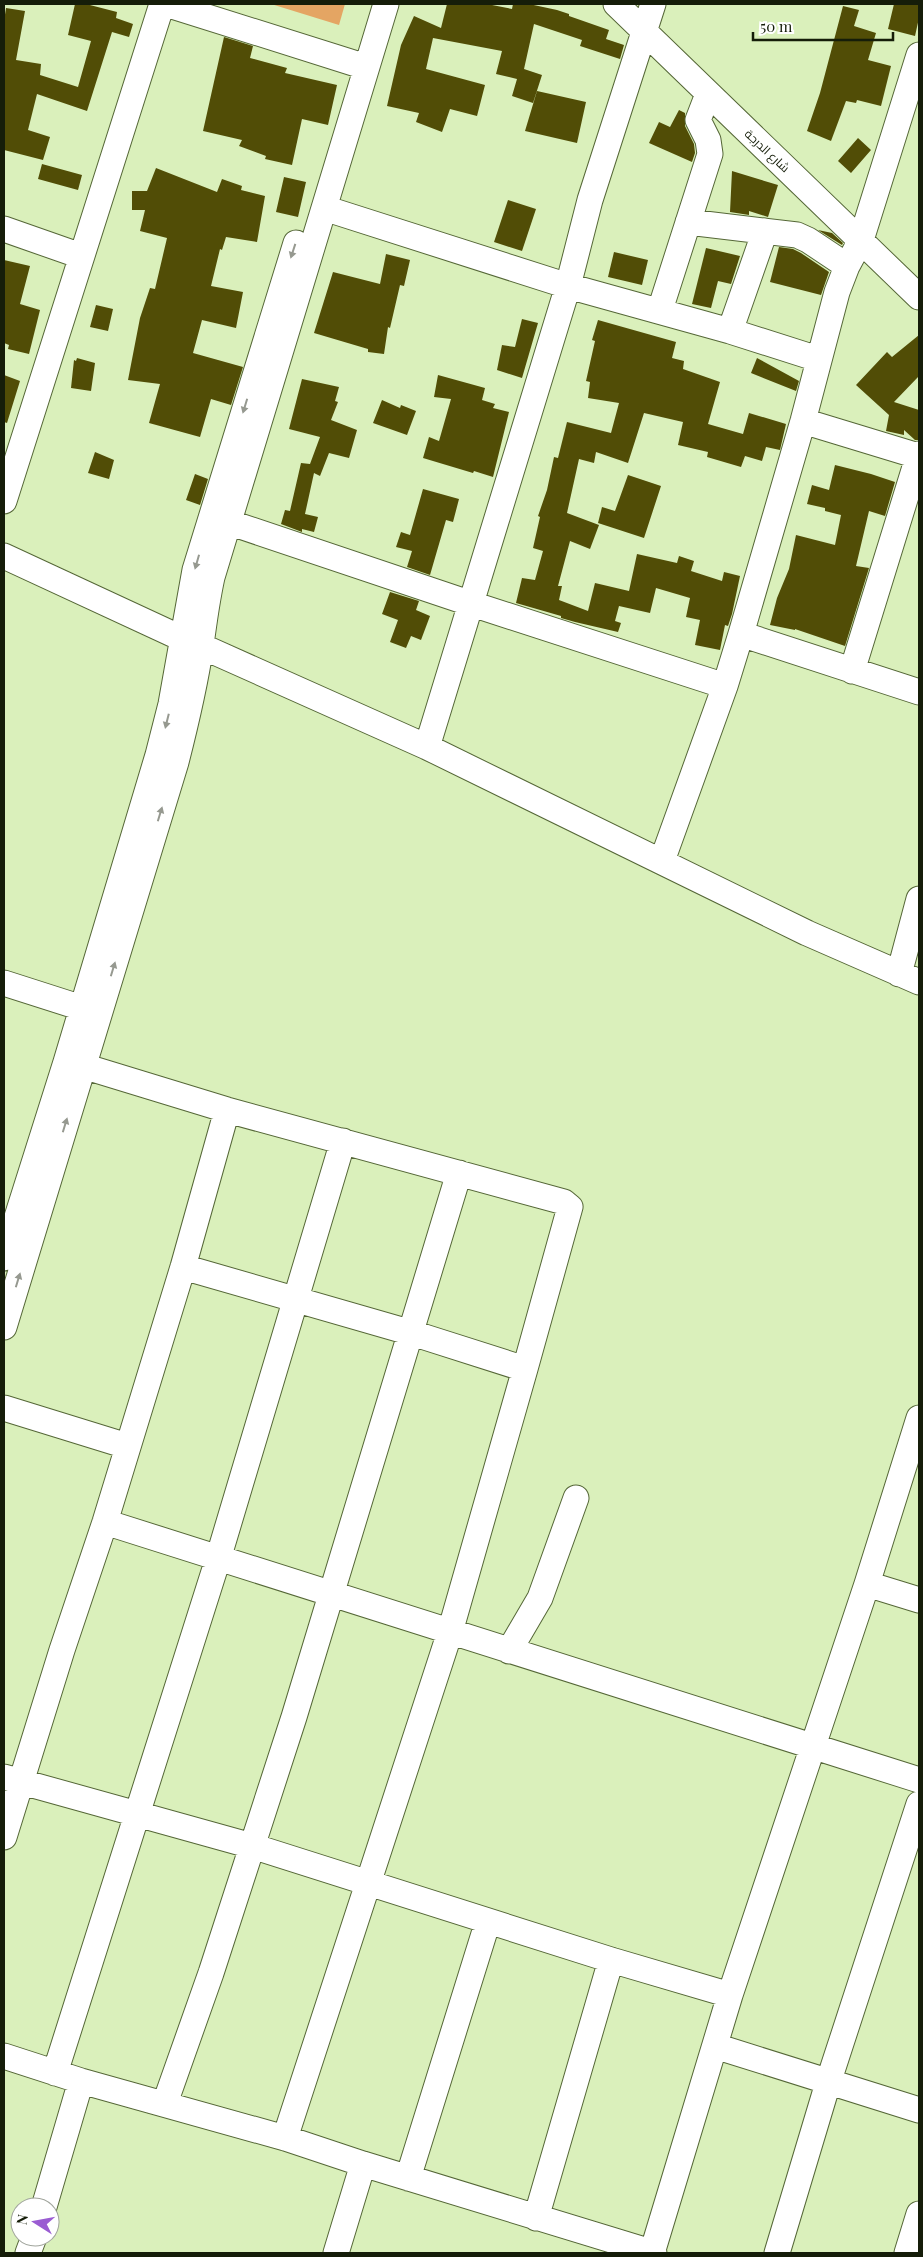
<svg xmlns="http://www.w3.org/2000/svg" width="923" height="2257" viewBox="0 0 923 2257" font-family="'Playfair Display',Cairo,serif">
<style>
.green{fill:#e4a563}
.building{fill:#514d06}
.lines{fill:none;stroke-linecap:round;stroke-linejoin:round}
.minor-casing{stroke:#556737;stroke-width:27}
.minor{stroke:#fff;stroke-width:25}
.oneway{fill:#969990}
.labels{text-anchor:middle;stroke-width:5;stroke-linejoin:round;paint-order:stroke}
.street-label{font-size:12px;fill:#151d09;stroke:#fff}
</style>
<rect width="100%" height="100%" fill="#daf0bb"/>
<path class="green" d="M271,4H345L339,25Z"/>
<path class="building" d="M75,4H86L117,12L116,18L133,24L129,37L112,32L87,111L37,94L28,130L50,137L43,160L4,150V21L6,8L25,11L16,60L41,64L40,75L78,87L91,41L68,35Z
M447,4H487L512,9L513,4H529L557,10L569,14V16L609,30L606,39L624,45L620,59L580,46L582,40L534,24L524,69L542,75L533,103L512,96L517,79L496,74L502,51L433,38L426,69L485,85L477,116L450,109L442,132L416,122L419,113L387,106L401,45L414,16L441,28Z
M894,4H919V18L915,36L888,29Z
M843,6L859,10L854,26L876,33L868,60L891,66L881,106L857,100L856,103L846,101L831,141L807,131L820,93Z
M224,37L253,46L250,58L287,68L285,73L337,85L328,125L302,119L292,165L265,159L266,156L239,146L242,140L203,131Z
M537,91L586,102L577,143L525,131Z
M679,110L685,113V126L694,144L695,153L692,162L649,143L659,122L670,127Z
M858,138L871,150L851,173L838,161Z
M42,164L82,175L78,190L38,179Z
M156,168L217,192L222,179L242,186L241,190L265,196L257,242L226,237L222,250L220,249L211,286L243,292L236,328L202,320L193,353L243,367L231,405L211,399L200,437L149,423L160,384L128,380L140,318L150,288L155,289L167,238L140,231L145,210H132V191H147Z
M732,171L778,185L768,217L749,211V215L730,212Z
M284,177L306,182L298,217L276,212Z
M508,200L536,209L522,251L494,242Z
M818,230L832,233L843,243L842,245Z
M779,247L793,249L801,253L829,272L821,295L770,282Z
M706,248L740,256L731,284L718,281L711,308L692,304Z
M614,252L648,260L642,285L608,277Z
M386,254L410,260L404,286L400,285L390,328L388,327L384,354L368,352V349L314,333L333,272L380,284Z
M4,260L30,266L20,304L40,310L29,354L8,349L9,345L4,343Z
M96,305L113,309L108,331L90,327Z
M522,319L538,323L522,378L497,370L502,345L515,347Z
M598,320L676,342L672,358L684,361L683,369L720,382L708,424L743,434L749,413L786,424L780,450L766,447L762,461L745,456L741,467L707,457L708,452L678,445L683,422L644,413L628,463L596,452L594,463L579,459L567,513L599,525L590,549L570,541L558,586H562L559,600L588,611L595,583L629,591L637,554L677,563L679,556L694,561L691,571L722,581L724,572L740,576L732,614L728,626L725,625L720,650L695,645L700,620L686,617L690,598L656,588L650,613L619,606L615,621L621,623L618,632L575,622L561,618V616L516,603L522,578L535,580L543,551L533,548L540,517L538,516L547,490L554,457L558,458L567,422L611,433L619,403L588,398L590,382L586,381L595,341L592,340Z
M919,335V376L894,402L919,410V440H915L904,430V435L886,431L889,415L856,385L887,352L892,357Z
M77,358L95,363L91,391L71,388L74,360L76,361Z
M757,358L799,381L796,391L751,373Z
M4,375L20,381L7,423L4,422Z
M438,375L485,388L482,400L495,404L493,408L509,412L493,477L474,471L473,473L423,458L429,437L439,441L451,399L434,397Z
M302,379L339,387L335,401L338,402L331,420L357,430L349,458L329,453L320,476L314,473L305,514L318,517L314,532L302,529V532L281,524L285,510L290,511L301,463L310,464L320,437L289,429Z
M382,400L400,408L401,405L416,411L407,435L373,423Z
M95,452L114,460L109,479L88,473Z
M835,465L871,474L895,482L885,516L869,511L856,566L869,568L845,646L795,629V630L770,625L777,598L789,569L796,535L835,545L841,515L825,511V508L807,504L812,485L829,490Z
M195,474L208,479L200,505L186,500Z
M628,475L661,486L644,538L598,523L602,507L615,511Z
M423,489L459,499L453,522L446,520L430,575L407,567L412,551L396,547L401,532L410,535Z
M390,592L419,601L416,610L430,616L421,640L411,636L406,648L390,642L398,620L382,614Z"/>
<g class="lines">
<g class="minor-casing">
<path id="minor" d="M166,4L366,67
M616,4L919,297
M324,208L568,286L730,331L818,359
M688,222L797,235L808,240L847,266
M4,229L81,256
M660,310L710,154L708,140L698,120L708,94
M730,331L765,231
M803,421L918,456
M4,501L162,4
M228,522L472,604L725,686
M4,556L183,639
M741,634L919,692
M201,646L427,747L807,933L919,982
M852,671L919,454
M427,747L568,286L590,200L653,4
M662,861L725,686L741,634L803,421L837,292L847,266L861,240L919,55
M899,974L919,899
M4,983L82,1008
M83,1066L227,1110L564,1202L570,1207L525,1369L450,1632L285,2138
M4,1258L66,1062L158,755L171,704L195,570L296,243
M183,1267L412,1333L525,1369
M4,1327L176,762C186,723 195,685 201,645C204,622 207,600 212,577L386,4
M4,1408L127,1446
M105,1522L919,1780
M867,1584L919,1600
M509,1651L540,1598L576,1498
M4,1777L252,1846L611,1960L730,1995
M4,1837L62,1650L105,1522L183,1267L227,1110
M715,2046L919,2110
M4,2056L81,2081L285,2138L363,2164L654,2253
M55,2073L218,1559L343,1141
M165,2103L211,1973L294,1717L459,1173
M408,2178L488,1921
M44,2207L81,2081
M536,2218L611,1960
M28,2253L34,2237
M336,2253L363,2164
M652,2253L730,1995L867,1584L919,1418
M777,2253L828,2083L919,1804
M907,2253L919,2214"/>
</g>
<use href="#minor" class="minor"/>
</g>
<defs><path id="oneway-solid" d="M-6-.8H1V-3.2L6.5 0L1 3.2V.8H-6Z" transform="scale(1.25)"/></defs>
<g class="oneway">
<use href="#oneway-solid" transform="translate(293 251) rotate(108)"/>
<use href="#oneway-solid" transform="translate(245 406) rotate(107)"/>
<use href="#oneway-solid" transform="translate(197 562) rotate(106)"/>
<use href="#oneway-solid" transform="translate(167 721) rotate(104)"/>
<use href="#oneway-solid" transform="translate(160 814) rotate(-73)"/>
<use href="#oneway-solid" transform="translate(113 969) rotate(-73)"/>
<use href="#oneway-solid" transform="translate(65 1125) rotate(-73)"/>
<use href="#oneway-solid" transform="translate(18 1280) rotate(-73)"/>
</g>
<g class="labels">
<g class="street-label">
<text transform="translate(767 151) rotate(43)" y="4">شارع الدرجة</text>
</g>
</g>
<rect width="923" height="2257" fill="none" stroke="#151d09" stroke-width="10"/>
<g transform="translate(35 2222) rotate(281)"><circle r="24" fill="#ffffff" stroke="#a1a59d"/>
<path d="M0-4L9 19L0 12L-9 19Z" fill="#9a5cd2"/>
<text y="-8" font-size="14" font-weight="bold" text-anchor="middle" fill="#151d09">N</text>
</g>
<path d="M753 32v8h140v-8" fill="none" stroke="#151d09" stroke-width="2.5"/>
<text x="760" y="32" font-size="15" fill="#151d09" stroke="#ffffff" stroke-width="4" paint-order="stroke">50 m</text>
</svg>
